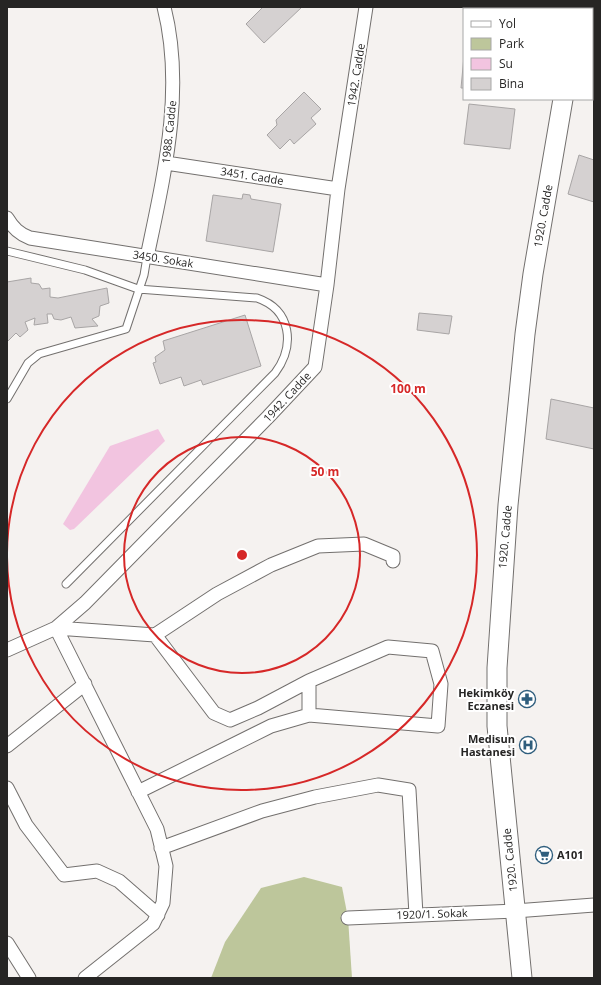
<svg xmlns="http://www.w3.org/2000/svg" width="601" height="985" viewBox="0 0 601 985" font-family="'Open Sans',sans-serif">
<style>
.green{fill:#bdc69b}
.water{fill:#f2c4e0}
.building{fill:#d5d1d1;stroke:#a8a5a5}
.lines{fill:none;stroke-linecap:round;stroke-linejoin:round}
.service-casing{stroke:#73706e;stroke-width:9}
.minor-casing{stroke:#73706e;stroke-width:15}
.secondary-casing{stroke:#73706e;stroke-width:21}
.service{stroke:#fff;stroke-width:7}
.minor{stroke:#fff;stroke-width:13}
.secondary{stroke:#fff;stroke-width:19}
.ring{fill:none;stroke:#d62828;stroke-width:2}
.labels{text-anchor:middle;stroke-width:4;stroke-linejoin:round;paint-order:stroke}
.street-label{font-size:11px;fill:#262524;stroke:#fff}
.poi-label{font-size:11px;font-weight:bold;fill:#262524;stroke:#fff;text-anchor:end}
.centre{fill:#d62828;stroke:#fff;stroke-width:2}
.ring-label{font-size:12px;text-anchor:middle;font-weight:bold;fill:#d62828;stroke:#fff;stroke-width:4;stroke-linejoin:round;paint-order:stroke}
</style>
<rect width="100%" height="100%" fill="#f5f2f0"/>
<path class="green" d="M304,877L342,887L348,918L352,978H211L225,942L261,888Z"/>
<path class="water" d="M158,429L165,441L74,529L70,530L63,524L110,446Z"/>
<path class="building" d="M263,7H302L264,43L246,24Z
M464,56V88H461Z
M304,92L321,109L311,118L316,124L294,144L290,139L280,149L267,135L277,125L276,120Z
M469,104L515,109L510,149L464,144Z
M579,155L594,160V202L568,194Z
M243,194L250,195L251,199L281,204L273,252L206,241L213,195L242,199Z
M31,278V283L39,284L42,289L50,288V297L58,298L107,288L109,303L100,306L99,316L92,319L98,326L75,328L71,317L61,320L54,319L52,314H47L48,323L34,325L35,318L25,322L28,330L20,337L16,333L7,342V282Z
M419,313L452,316L449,334L417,330Z
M245,315L261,366L203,385L201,380L184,386L181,377L160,384L153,363L156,362L155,357L165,350L163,341Z
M551,399L594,408V449L546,439Z"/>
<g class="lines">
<g class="service-casing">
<path id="service" d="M7,251L85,270L138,289L257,298C292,310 295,346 275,373L66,584
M7,399L28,363L39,354L126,329L144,275L147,257"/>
</g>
<g class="minor-casing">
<path id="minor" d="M551,7L557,9
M166,163L338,189
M7,218C13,228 19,234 30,238L327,285
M147,257C164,175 185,90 164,7
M56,628L157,829L166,866L163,903L153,924L85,978
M56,628L155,635L214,713L230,720L258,708L309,681V715
M155,635L217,594L271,565L318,546L364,544L393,556V561
M7,650L56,628L85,603L268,417L315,367L327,285L338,189L366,7
M7,746L85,684
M7,788L26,825L64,875L97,871L119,881L158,915
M138,792L271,726L309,715L438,726L441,684L432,651L388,647L309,681
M161,848L262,811L315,797L378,785L409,790L416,915
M348,918L515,911L594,905
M7,943L29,978"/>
</g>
<g class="secondary-casing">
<path id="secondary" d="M584,9L585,7
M522,978L497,726V668L508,505L525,334L533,274L563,99"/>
</g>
<use href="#service" class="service"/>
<use href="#minor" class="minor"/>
<use href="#secondary" class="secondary"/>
</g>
<g class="ring">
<circle cx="242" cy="555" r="118"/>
<path d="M7 553A235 235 0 1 1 7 557"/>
</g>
<defs>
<g id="pharmacy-ring" transform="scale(0.9)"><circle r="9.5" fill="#fff" stroke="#2f5e7d" stroke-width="1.5"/><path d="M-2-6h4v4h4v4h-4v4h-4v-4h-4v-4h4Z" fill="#2f5e7d"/></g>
<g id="hospital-ring" transform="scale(0.9)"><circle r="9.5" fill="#fff" stroke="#2f5e7d" stroke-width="1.5"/><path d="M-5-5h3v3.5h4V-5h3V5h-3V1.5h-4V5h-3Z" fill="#2f5e7d"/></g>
<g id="supermarket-ring" transform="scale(0.9)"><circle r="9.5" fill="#fff" stroke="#2f5e7d" stroke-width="1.5"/><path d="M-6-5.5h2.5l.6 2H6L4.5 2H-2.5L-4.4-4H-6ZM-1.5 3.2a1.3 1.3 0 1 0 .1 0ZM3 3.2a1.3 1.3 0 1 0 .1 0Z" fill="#2f5e7d"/></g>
</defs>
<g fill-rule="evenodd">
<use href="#pharmacy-ring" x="527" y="699"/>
<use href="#hospital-ring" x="528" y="745"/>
<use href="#supermarket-ring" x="544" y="855"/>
</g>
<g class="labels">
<g class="street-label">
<text transform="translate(356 75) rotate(-81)" y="4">1942. Cadde</text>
<text transform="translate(169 132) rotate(-84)" y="4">1988. Cadde</text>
<text transform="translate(252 176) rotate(9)" y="4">3451. Cadde</text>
<text transform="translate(543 216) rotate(-80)" y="4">1920. Cadde</text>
<text transform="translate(163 259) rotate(9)" y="4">3450. Sokak</text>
<text transform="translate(287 397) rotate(-47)" y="4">1942. Cadde</text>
<text transform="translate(505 537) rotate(-85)" y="4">1920. Cadde</text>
<text transform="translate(510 860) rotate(-96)" y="4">1920. Cadde</text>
<text transform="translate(432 914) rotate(-2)" y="4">1920/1. Sokak</text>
</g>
<g class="poi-label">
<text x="514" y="697">Hekimköy<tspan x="514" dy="13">Eczanesi</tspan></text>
<text x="515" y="743">Medisun<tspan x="515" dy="13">Hastanesi</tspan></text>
<text x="557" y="859" text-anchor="start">A101</text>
</g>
</g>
<circle cx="242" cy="555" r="6" class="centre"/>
<g class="ring-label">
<text x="408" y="393">100 m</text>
<text x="325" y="476">50 m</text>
</g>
<rect width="601" height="985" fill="none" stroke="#262524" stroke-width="16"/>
<rect x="463" y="8" width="130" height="92" fill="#ffffff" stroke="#a8a8a7"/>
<rect x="471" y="21" width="20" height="6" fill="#ffffff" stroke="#a8a8a7"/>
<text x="499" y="28" font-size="12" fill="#262524">Yol</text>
<rect x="471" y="38" width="20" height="12" fill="#bdc69b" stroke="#a8a8a7"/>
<text x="499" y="48" font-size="12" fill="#262524">Park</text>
<rect x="471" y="58" width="20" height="12" fill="#f2c4e0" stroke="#a8a8a7"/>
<text x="499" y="68" font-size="12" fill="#262524">Su</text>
<rect x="471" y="78" width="20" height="12" fill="#d5d1d1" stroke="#a8a8a7"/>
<text x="499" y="88" font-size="12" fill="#262524">Bina</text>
</svg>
